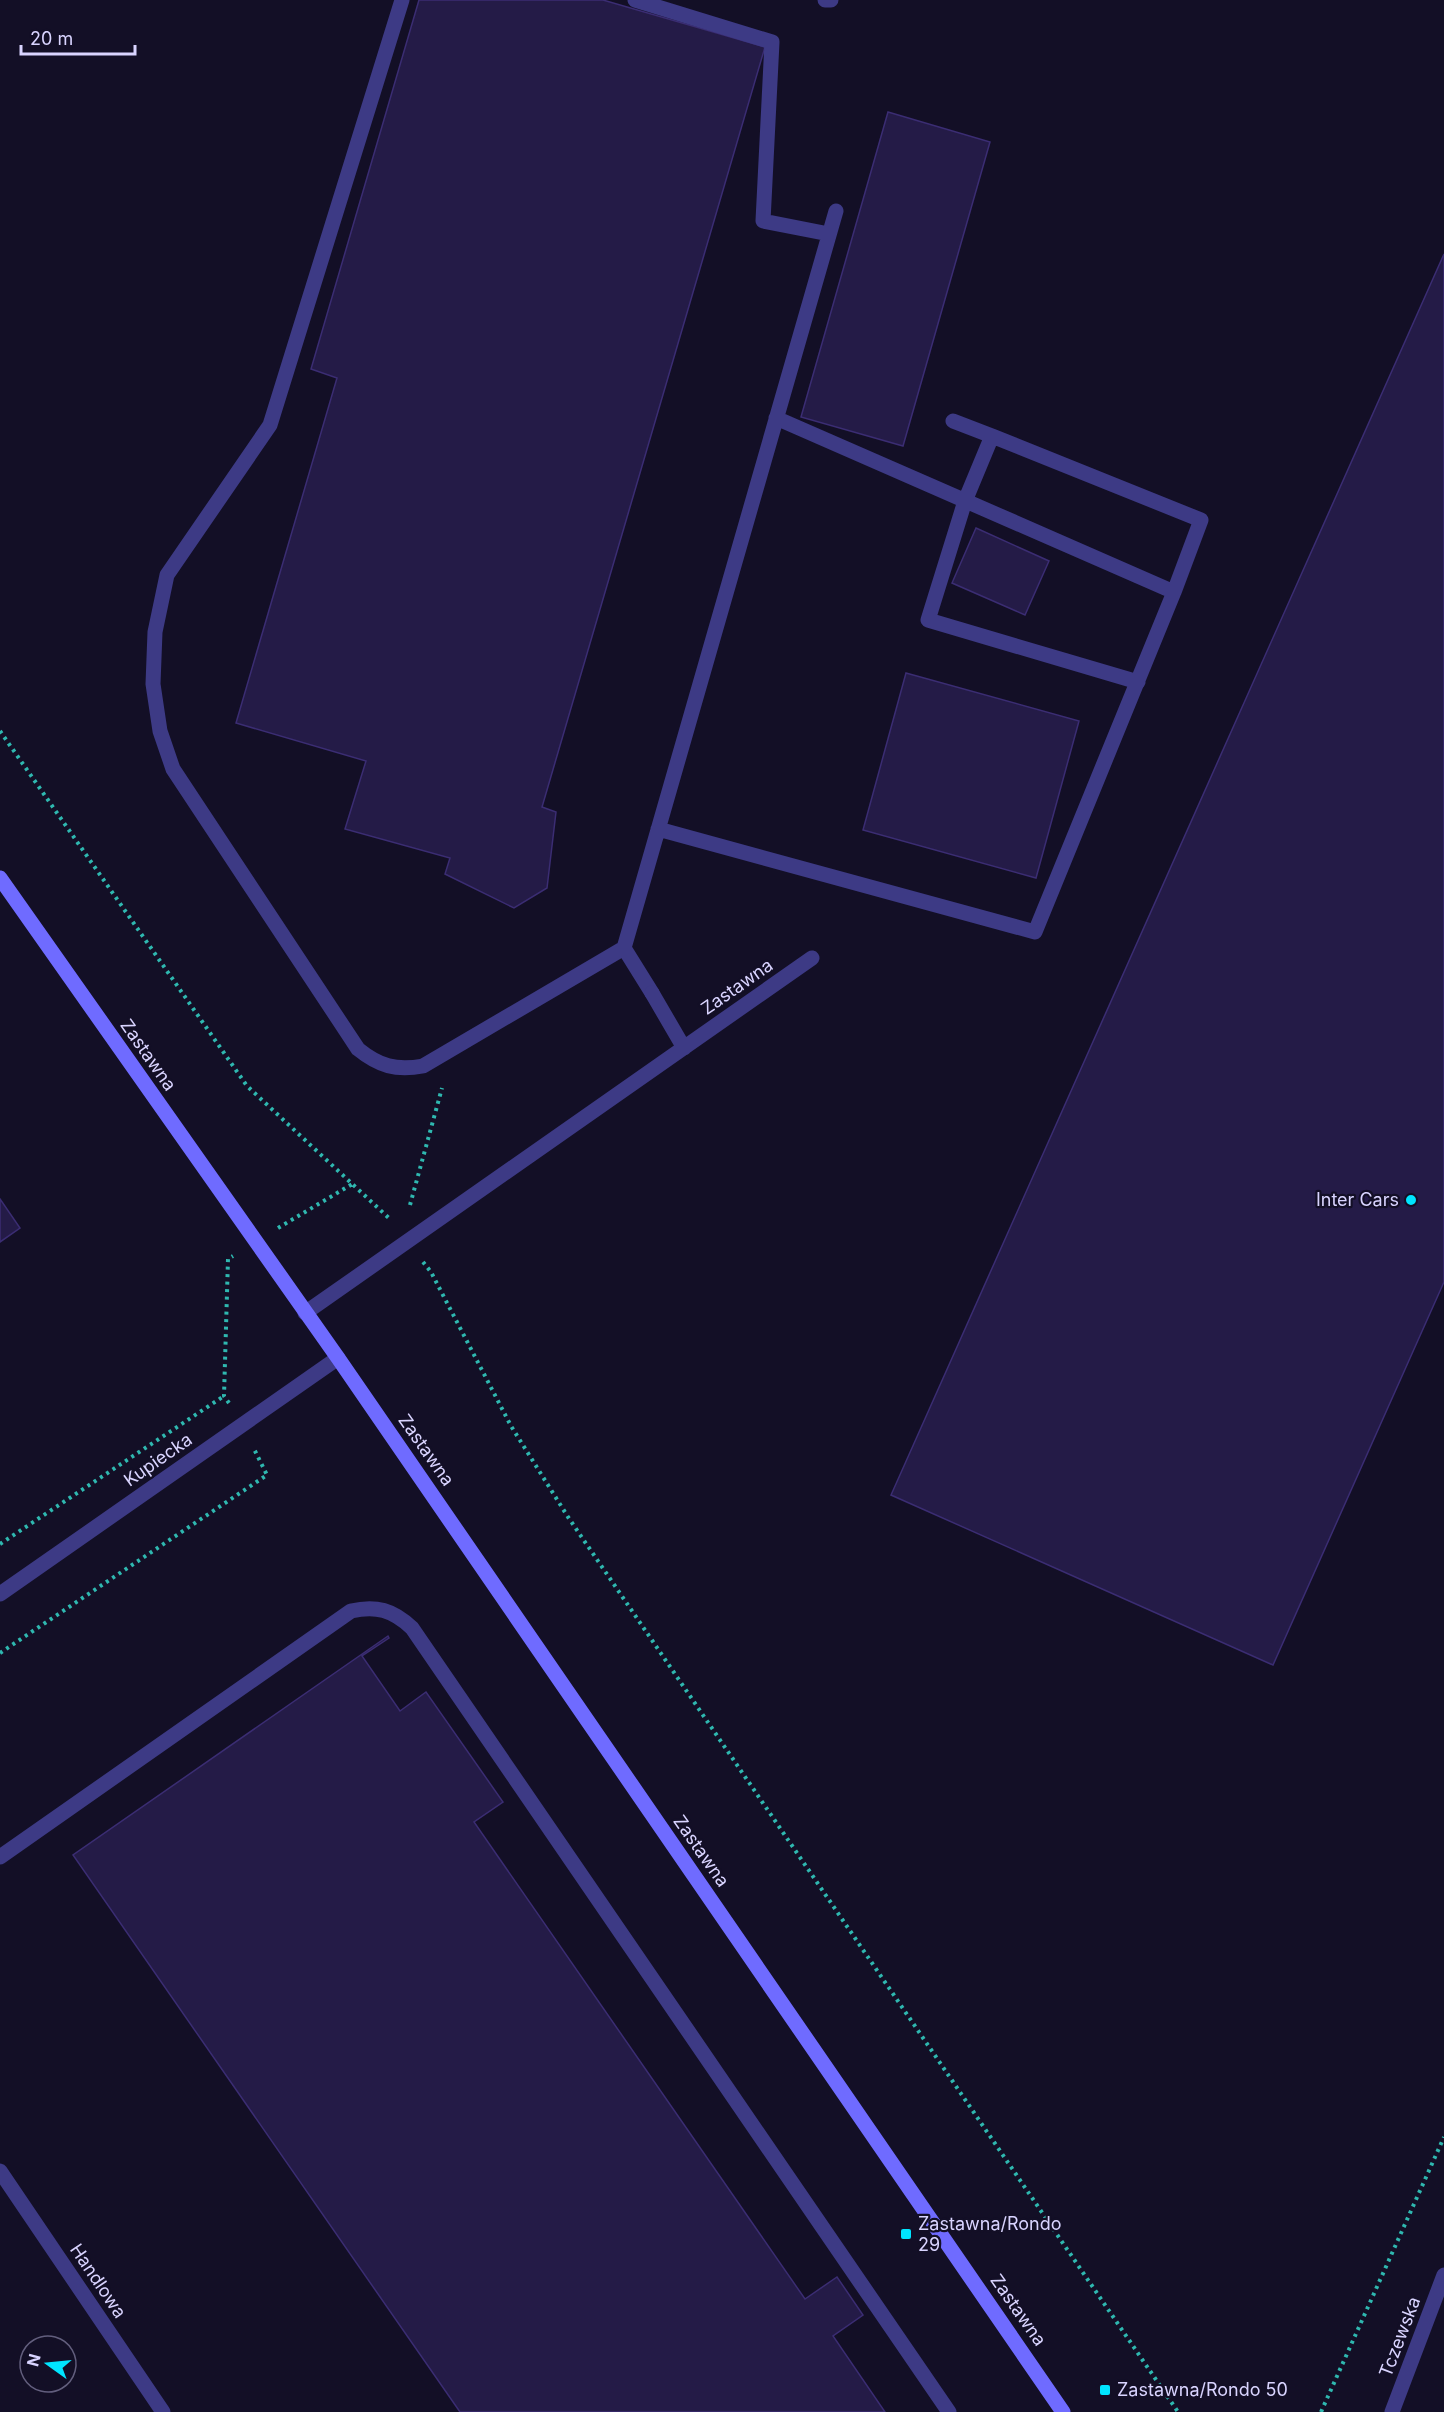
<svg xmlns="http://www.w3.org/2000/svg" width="1444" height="2412" viewBox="0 0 1444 2412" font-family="Inter,sans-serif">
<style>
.building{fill:#241b47;stroke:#3b2d73;stroke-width:1.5}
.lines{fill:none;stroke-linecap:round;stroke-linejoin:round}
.path{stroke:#2fb8b0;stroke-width:4;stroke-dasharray:3 4.5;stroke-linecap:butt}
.service{stroke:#3d3a85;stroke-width:15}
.minor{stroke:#3d3a85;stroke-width:15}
.secondary{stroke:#6f6bff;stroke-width:15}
.poi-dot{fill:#00e5ff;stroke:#130f26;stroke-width:2}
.labels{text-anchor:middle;stroke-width:4.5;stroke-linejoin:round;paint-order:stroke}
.street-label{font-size:18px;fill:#d9d4ff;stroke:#130f26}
.poi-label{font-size:18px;fill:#d9d4ff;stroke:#130f26;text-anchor:start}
</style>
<rect width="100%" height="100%" fill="#130f26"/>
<path class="building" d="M419,0H603L765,47L542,807L556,812L547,888L514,908L445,874L450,858L345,829L366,761L236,723L337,378L311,369Z
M888,112L990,142L903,446L801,417Z
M1444,254V1282L1273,1665L891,1495Z
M976,528L1049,561L1025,615L952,583Z
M906,673L1079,721L1036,878L863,830Z
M0,1199L20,1228L0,1242Z
M388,1636L389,1638L362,1656L400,1711L426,1692L503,1802L474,1822L805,2299L837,2277L863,2315L833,2336L885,2412H460L73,1855Z"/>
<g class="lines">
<path class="path" d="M0,731L247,1086L391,1220
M410,1205L442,1088
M278,1228L354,1183
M423,1262L431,1272L511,1426L568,1517L1178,2412
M229,1403L224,1396L228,1259L233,1256
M0,1544L224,1396
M0,1653L267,1475L254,1449
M1321,2412L1444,2137"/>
<path class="service" d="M402,0L270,425L167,575L155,632L153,684L160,731L173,769L358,1049C379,1066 396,1071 423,1066L624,948
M635,0L772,42L763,221L829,234
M825,0H831
M953,421L992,436
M1138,682L928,620L965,501L992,436L1201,520L1174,592
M658,829L1035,932L1174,592L776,418
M652,993L624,948L836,211
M0,1857L351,1611C376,1605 393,1610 412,1628L949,2412"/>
<path class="minor" d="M652,993L684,1048
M305,1313L812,958
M0,1594L338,1358
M0,2171L163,2412
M1392,2412L1444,2275"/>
<path class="secondary" d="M0,878L338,1358L1063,2412"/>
</g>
<g class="poi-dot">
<circle cx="1411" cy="1200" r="6"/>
<rect x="900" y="2228" width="12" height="12" rx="3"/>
<rect x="1099" y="2384" width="12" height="12" rx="3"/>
</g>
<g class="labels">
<g class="street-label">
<text transform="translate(737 987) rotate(-35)" y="6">Zastawna</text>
<text transform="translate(148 1055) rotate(55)" y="6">Zastawna</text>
<text transform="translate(426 1450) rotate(55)" y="6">Zastawna</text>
<text transform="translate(158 1460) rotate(-35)" y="6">Kupiecka</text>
<text transform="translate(701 1851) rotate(55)" y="6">Zastawna</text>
<text transform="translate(98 2281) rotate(56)" y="6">Handlowa</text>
<text transform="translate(1018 2310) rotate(55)" y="6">Zastawna</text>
<text transform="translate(1400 2337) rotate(-69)" y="6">Tczewska</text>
</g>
<g class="poi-label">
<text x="1399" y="1206" text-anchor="end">Inter Cars</text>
<text x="918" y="2230">Zastawna/Rondo<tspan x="918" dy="21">29</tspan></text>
<text x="1117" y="2396">Zastawna/Rondo 50</text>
</g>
</g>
<g transform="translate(48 2364) rotate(285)"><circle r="28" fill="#130f26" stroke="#625e7d" stroke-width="1.5"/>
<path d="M0-4.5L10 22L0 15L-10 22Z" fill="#00e5ff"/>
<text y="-9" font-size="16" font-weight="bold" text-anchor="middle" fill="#d9d4ff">N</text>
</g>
<path d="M21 45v9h114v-9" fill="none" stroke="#d9d4ff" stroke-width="3"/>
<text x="30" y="45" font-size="18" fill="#d9d4ff" stroke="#130f26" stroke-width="4.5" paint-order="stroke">20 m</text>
</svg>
